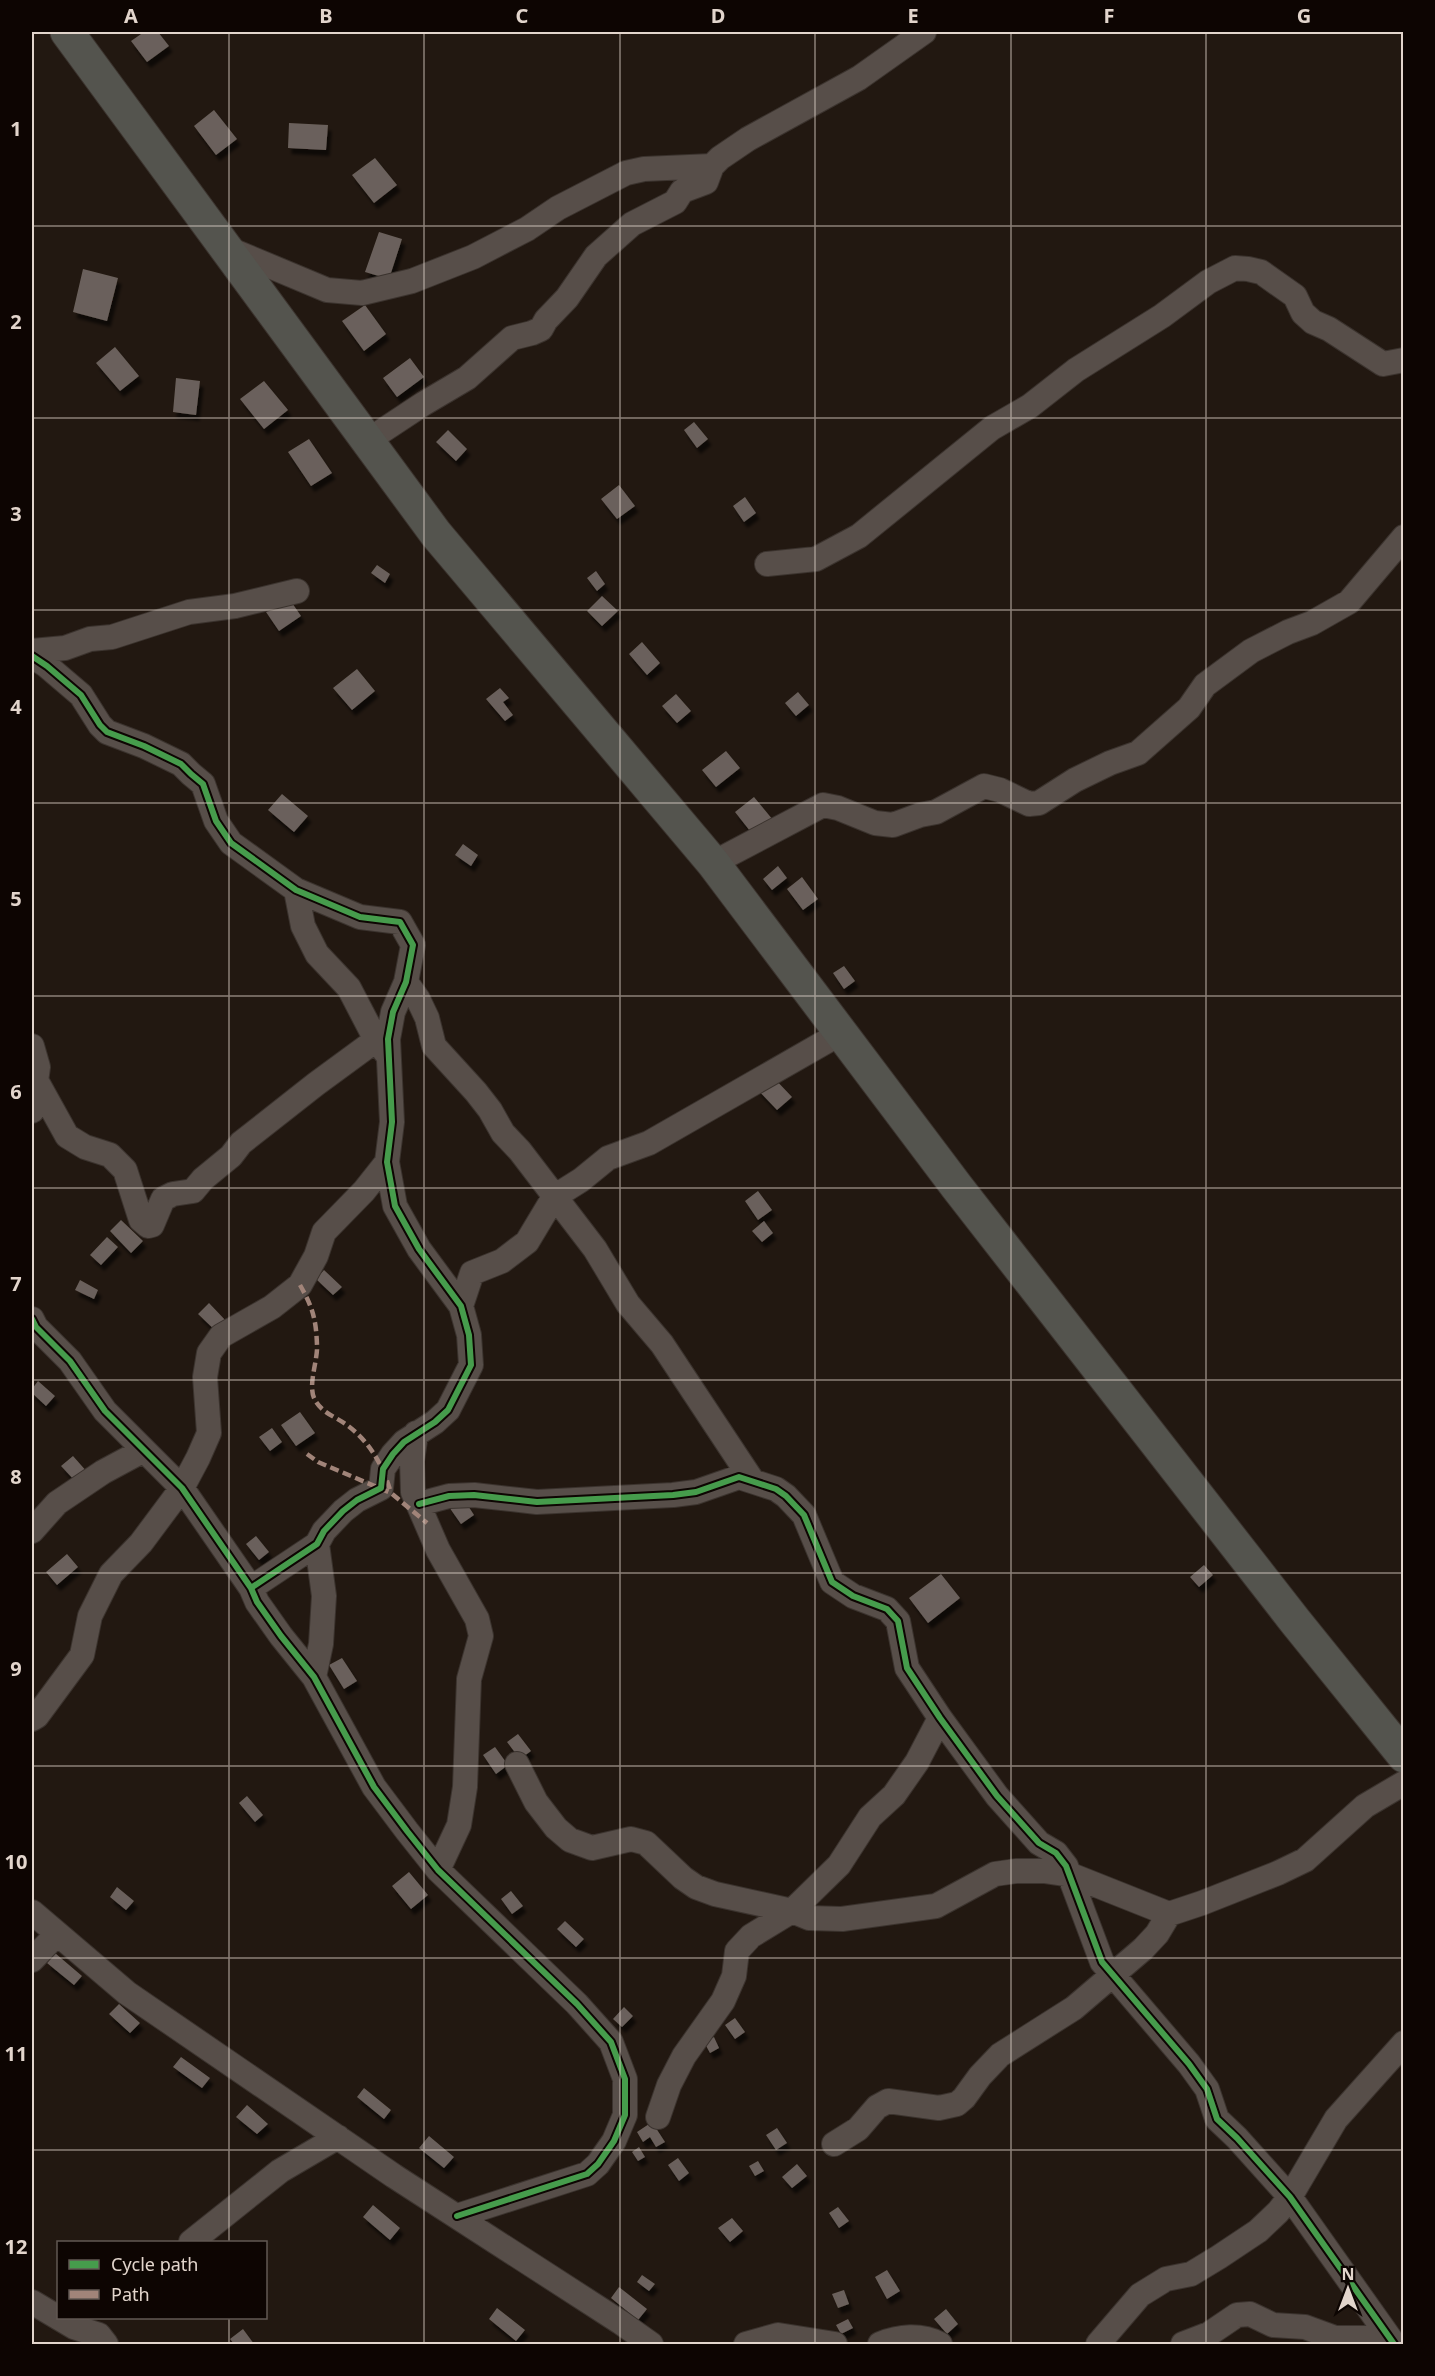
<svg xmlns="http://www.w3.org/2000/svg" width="1435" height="2376" viewBox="0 0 1435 2376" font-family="'Noto Sans',sans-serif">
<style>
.building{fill:#6b615b;filter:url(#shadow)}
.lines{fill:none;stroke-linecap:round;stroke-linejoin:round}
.street-casing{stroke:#3b332e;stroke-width:26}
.primary-casing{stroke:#3b332e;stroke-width:35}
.street{stroke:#574e49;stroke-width:24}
.primary{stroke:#54544e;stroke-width:33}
.quiet{stroke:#a18479;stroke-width:4.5;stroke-dasharray:9 4.5;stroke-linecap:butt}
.cycleway-casing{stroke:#0d0502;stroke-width:10}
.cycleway{stroke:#469c4c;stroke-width:6}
.grid{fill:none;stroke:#e2d5cc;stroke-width:1.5;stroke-opacity:0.55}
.neatline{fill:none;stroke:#e2d5cc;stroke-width:2}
.grid-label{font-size:20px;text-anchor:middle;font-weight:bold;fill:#e2d5cc}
</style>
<defs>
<filter id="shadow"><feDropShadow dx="3.5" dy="6" stdDeviation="1.5" flood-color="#0009"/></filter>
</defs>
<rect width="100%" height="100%" fill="#221811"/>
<path class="building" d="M144,32H158L169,46L147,62L131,41Z
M214,110L237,139L216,155L194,126Z
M289,123L328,125L326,150L288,148Z
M375,158L397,185L374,203L352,175Z
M379,232L402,239L389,279L365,272Z
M83,269L118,278L107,321L73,312Z
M365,305L386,334L364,351L342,321Z
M115,347L139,376L120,391L96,363Z
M410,358L424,377L397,397L383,378Z
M176,378L200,381L196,415L173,412Z
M264,381L288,410L264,429L240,399Z
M694,422L708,439L697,448L684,430Z
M448,430L467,449L456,461L436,442Z
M309,439L332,473L311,486L288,452Z
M619,485L635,506L617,519L601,499Z
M745,497L756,513L744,522L733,506Z
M377,565L390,574L385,583L371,573Z
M596,571L605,584L597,591L587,578Z
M602,596L618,611L602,626L587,611Z
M288,597L301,616L279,631L266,612Z
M642,642L660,663L647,675L629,654Z
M357,669L375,691L352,710L333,688Z
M500,688L509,698L503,702L513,715L505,721L486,699Z
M798,692L809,705L796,716L785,703Z
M676,694L691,711L677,723L662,706Z
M726,751L740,768L716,787L702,770Z
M282,794L308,816L294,832L268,810Z
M754,797L773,820L754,836L735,812Z
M463,844L478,855L471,866L455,855Z
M778,866L787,878L772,890L763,879Z
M802,877L818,899L803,910L787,889Z
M844,966L855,981L844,989L833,973Z
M772,1076L792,1097L777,1110L757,1089Z
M758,1191L772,1210L758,1220L745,1201Z
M121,1220L143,1241L131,1253L110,1231Z
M764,1221L773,1233L762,1242L752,1231Z
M107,1237L118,1247L101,1265L90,1255Z
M324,1270L342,1287L333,1295L316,1279Z
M80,1280L98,1290L94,1299L75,1290Z
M209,1303L227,1322L217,1332L198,1314Z
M38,1381L55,1396L46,1406L32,1393V1389Z
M300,1412L315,1433L296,1446L281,1425Z
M272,1428L282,1442L270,1451L259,1437Z
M73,1456L88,1473L77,1483L61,1466Z
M463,1498L474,1515L461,1524L449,1507Z
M256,1536L269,1552L259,1560L246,1544Z
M67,1554L78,1567L57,1585L46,1572Z
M1204,1565L1213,1575L1199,1587L1190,1577Z
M941,1574L960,1598L928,1623L909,1598Z
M342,1658L357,1681L344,1689L329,1665Z
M518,1734L531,1751L520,1759L507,1742Z
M495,1747L508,1765L496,1774L483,1755Z
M247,1796L263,1815L255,1822L239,1803Z
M409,1872L428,1895L411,1909L392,1886Z
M117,1887L134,1901L126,1910L110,1897Z
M511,1891L523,1906L512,1914L501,1899Z
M565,1921L584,1939L576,1947L557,1929Z
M55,1953L82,1976L74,1985L47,1963Z
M119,2004L140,2023L130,2033L109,2014Z
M624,2007L633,2016L622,2027L613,2019Z
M735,2018L745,2032L735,2039L725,2025Z
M714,2037L719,2048L710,2053L704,2042Z
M181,2057L210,2078L202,2088L173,2067Z
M364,2088L391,2110L384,2119L357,2097Z
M247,2105L268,2124L257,2134L236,2117Z
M652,2122L665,2142L656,2147L650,2137L643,2142L637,2132Z
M777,2128L787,2143L776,2150L766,2135Z
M429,2136L454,2157L444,2168L419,2148Z
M639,2147L645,2157L638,2161L632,2152Z
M678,2158L689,2173L679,2181L668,2165Z
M758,2161L764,2171L755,2176L749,2166Z
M797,2164L807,2176L792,2188L782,2177Z
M373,2205L400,2228L390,2240L363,2217Z
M838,2207L849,2221L839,2228L829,2213Z
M732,2218L743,2231L730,2242L718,2228Z
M887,2270L900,2291L887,2299L875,2277Z
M642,2275L655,2284L649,2291L637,2282Z
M619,2287L647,2309L638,2320L611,2298Z
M844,2290L849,2304L838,2308L832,2294Z
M497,2308L525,2330L516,2341L489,2319Z
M946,2309L958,2324L947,2334L934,2319Z
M848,2319L853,2328L841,2334L836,2325Z
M243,2329L254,2344H234L230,2339Z"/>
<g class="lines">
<g class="street-casing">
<path id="street" d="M224,247L327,290L362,293L412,281L473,257L527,229L558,208L626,173L644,169L712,166
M367,441L423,404L467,378L512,338L532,333L541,329L546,320L567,298L596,256L632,224L675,202L682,191L706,182L712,166L720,158L748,139L859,78L924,32
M767,564L816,559L859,536L992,428L1030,406L1076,370L1162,316L1208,282L1235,268L1248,269L1261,272L1295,296L1303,313L1313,322L1329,329L1383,364L1404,360
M32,651L65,648L90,639L112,637L189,612L235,606L297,591
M32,656L47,666L81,695L100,725L107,732L144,746L181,764L191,774L203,784L216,821L231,843L296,890L360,917L400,922L413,945L406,982L393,1012L388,1039L392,1122L387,1162L395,1206L419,1249L461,1306L469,1335L471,1365L448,1410L435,1422L404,1442L393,1454L383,1469L381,1488L357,1500L343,1511L324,1531L317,1544L251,1588
M713,863L823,805L838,808L875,823L893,825L920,815L936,812L984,786L1000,790L1029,804L1039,803L1075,780L1110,763L1138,753L1189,708L1205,685L1251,651L1288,632L1312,623L1349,602L1404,537
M296,890L303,926L317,954L349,988L376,1040L386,1053
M406,982L418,999L427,1018L434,1046L476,1092L490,1110L503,1133L520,1151L595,1249L628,1304L662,1344L752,1480
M32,1046L38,1067L32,1111
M36,1080L67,1136L85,1147L110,1155L125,1170L141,1220L148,1226L152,1225L163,1199L173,1194L193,1191L203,1179L231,1156L241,1143L316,1084L376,1040
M461,1306L472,1273L502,1261L527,1242L554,1197L581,1180L608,1158L649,1143L841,1033
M32,1319L36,1327L70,1361L105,1411L182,1488L251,1588L257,1602L281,1636L314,1677L374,1787L407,1831L438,1870L577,2004L611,2042L625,2079V2115L614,2141L598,2164L587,2174L457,2216
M416,1433L412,1461L413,1492L438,1550L477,1619L481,1636L469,1679L465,1787L459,1825L438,1870
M419,1504L449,1496L474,1495L537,1502L673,1495L696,1492L739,1477L776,1489L786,1496L804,1515L832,1582L853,1596L887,1609L898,1621L907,1668L940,1718L997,1796L1039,1843L1056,1853L1066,1866L1102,1962L1189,2064L1207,2089L1217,2119L1237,2138L1290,2197L1394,2344
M32,1531L57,1503L103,1472L144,1450
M314,1677L321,1644L324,1596L317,1544
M32,1719L37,1716L82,1655L90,1616L111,1574L141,1543L182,1488L198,1458L209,1433L205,1377L209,1353L221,1336L272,1307L300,1285L316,1256L324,1232L364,1191L387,1162
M517,1764L536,1802L556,1828L570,1840L592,1848L631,1839L646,1843L683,1878L696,1887L715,1894L792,1911L809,1918L842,1919L936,1906L995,1874L1016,1871H1044L1071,1875L1169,1914L1202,1903L1278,1873L1305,1860L1365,1806L1404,1783
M32,1912L127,1993L394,2176L620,2322L651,2344
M32,1960L57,1934
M658,2117L669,2085L684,2056L723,2001L734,1976L737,1951L751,1936L792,1911L839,1865L870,1817L894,1795L917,1762L940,1718
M834,2144L858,2129L877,2107L888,2101L939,2108L957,2104L964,2098L980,2076L1000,2055L1074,2008L1143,1949L1157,1934L1169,1914
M191,2242L280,2171L338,2137
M32,2302L74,2327L99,2335L106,2344
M746,2344L778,2335L835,2344
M880,2344C899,2336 921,2334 940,2344
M1098,2344L1140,2295L1166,2279L1191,2274L1219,2257L1258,2231L1278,2212L1290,2197L1336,2119L1404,2043
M1183,2344L1209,2334L1237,2315L1250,2314L1273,2325L1305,2327L1335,2338H1378L1387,2336"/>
</g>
<g class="primary-casing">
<path id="primary" d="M67,32L436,534L713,863L957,1187L1295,1621L1404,1756"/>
</g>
<use href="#street" class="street"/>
<use href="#primary" class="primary"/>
<path class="quiet" d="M300,1285C313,1308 316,1319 317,1345C318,1361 307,1386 315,1400C322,1413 336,1417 347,1425C371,1443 383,1466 391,1493
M307,1454L318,1462L391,1493L427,1523"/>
<g class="cycleway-casing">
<path id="cycleway" d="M32,656L47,666L81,695L100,725L107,732L144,746L181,764L191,774L203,784L216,821L231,843L296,890L360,917L400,922L413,945L406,982L393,1012L388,1039L392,1122L387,1162L395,1206L419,1249L461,1306L469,1335L471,1365L448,1410L435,1422L404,1442L393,1454L383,1469L381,1488L357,1500L343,1511L324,1531L317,1544L251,1588
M32,1319L36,1327L70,1361L105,1411L182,1488L251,1588L257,1602L281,1636L314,1677L374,1787L407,1831L438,1870L577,2004L611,2042L625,2079V2115L614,2141L598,2164L587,2174L457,2216
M419,1504L449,1496L474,1495L537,1502L673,1495L696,1492L739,1477L776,1489L786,1496L804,1515L832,1582L853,1596L887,1609L898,1621L907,1668L940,1718L997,1796L1039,1843L1056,1853L1066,1866L1102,1962L1189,2064L1207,2089L1217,2119L1237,2138L1290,2197L1394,2344"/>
</g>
<use href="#cycleway" class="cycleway"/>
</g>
<path class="grid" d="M229,32V2242M424,32V2344M620,32V2344M815,32V2344M1011,32V2344M1206,32V2344M32,226H1404M32,418H1404M32,610H1404M32,803H1404M32,996H1404M32,1188H1404M32,1380H1404M32,1573H1404M32,1766H1404M32,1958H1404M32,2150H1404M229,2318V2344"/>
<rect width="1435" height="2376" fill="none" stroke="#0d0502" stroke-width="66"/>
<rect x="57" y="2241" width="210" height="78" fill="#0d0502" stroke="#625853" stroke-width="1.5"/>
<rect x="69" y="2260" width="30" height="9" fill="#469c4c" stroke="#625853" stroke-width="1.5"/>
<text x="111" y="2271" font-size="18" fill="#e2d5cc">Cycle path</text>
<rect x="69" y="2290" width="30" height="9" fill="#a18479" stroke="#625853" stroke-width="1.5"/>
<text x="111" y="2301" font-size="18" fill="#e2d5cc">Path</text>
<g transform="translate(1348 2289)" stroke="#0d0502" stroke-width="4.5" paint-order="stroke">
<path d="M0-4.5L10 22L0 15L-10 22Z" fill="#e2d5cc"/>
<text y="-9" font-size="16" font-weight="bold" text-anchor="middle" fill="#e2d5cc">N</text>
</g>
<rect x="33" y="33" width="1369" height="2310" class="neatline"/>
<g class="grid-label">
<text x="131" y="23">A</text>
<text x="326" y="23">B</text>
<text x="522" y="23">C</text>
<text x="718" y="23">D</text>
<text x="913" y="23">E</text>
<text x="1109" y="23">F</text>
<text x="1304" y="23">G</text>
<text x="16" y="136">1</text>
<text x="16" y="329">2</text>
<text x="16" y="521">3</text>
<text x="16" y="714">4</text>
<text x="16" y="906">5</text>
<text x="16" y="1099">6</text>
<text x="16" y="1291">7</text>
<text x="16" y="1484">8</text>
<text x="16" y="1676">9</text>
<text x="16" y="1869">10</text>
<text x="16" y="2061">11</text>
<text x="16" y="2254">12</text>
</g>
</svg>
